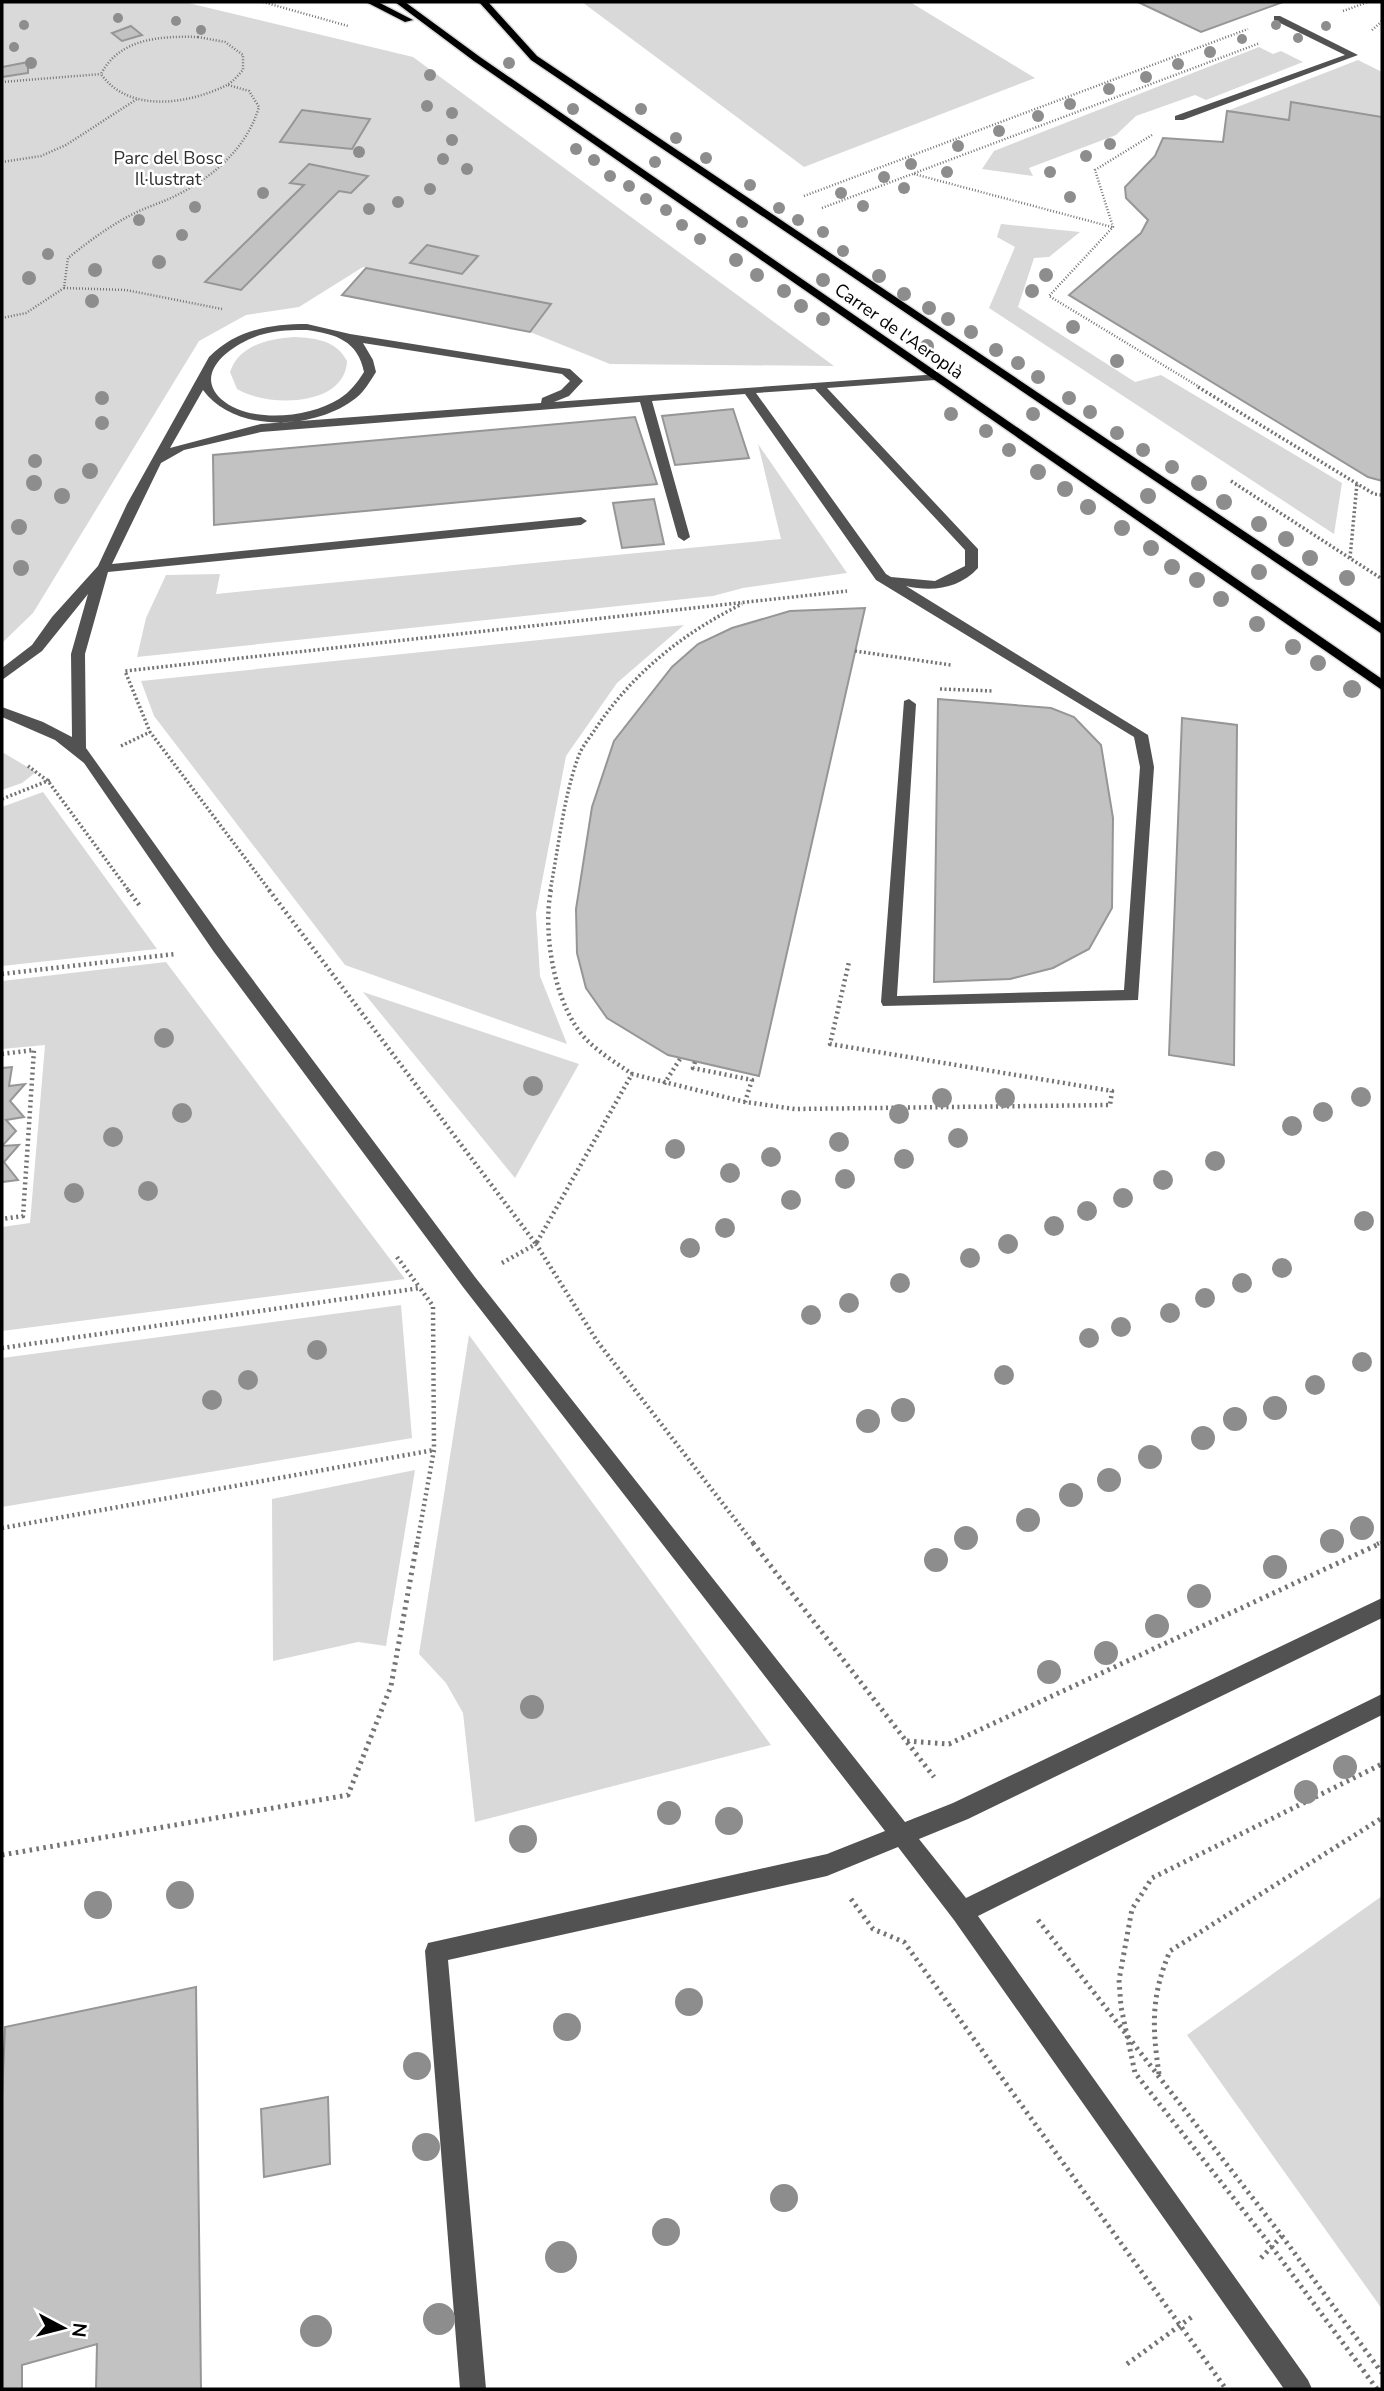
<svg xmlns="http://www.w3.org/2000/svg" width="1384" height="2391" viewBox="0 0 1384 2391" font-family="'Nunito Sans',sans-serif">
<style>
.green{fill:#d9d9d9}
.building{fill:#c2c2c2;stroke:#969696;stroke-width:2}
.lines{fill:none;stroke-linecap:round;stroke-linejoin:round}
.major-casing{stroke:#dbdbdb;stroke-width:3}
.path-far3{stroke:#747474;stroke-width:2.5;stroke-dasharray:1 2;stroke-linecap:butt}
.path-far2{stroke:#747474;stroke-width:3.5;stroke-dasharray:2 2.5;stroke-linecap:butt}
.path-far1{stroke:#747474;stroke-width:4.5;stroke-dasharray:2 3.5;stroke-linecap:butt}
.path{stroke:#747474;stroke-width:5;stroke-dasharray:2.5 4.5;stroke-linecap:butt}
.minor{fill:#525252;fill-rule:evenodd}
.major{fill:#000;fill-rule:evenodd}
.tree{fill:#8d8d8d}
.labels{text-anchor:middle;stroke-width:5;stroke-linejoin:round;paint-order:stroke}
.far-park-label{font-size:18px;fill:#303030;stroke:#fff}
.far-street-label{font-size:18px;fill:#000;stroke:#fff}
</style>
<rect width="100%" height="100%" fill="#fff"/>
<path class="green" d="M2,2H184L413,57L834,366L610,364L530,332L550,304L363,267L299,307L246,315L199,341L33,613L2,643Z
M582,2H910L1035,78L804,167Z
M1259,47L1273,54L1281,51L1303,62L1206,100L1195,95L1136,116L1116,135L1029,168L1033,176L982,169L994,151Z
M1358,60L1382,72V117L1291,102L1289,120L1227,111Z
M1001,224L1080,232L1049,257L1034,258L1018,307L1135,382L1161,375L1342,483L1334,534L989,308L1015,247L997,237Z
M294,337C315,338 336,340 347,361C345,408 266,407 237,389L230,372C239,345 268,339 294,337Z
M758,444L847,573L743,588L713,596L137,657L146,618L166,575L220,574L216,594L781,539Z
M684,625L617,683L566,756L536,913L540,976L567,1044L345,965L154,716L141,681Z
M2,752L36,772L22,783L2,790Z
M43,792L157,949L2,966V807Z
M166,962L405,1279L2,1331V1227L30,1223L45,1045L2,1049V981Z
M363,992L579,1064L515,1178Z
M401,1305L412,1438L2,1507V1358Z
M469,1335L771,1745L475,1822L463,1713L446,1683L419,1654Z
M415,1470L386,1646L358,1642L273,1661L272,1499Z
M1382,1896V2309L1187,2035Z"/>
<path class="building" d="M1138,2H1283L1201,32Z
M131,26L142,35L122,41L112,33Z
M28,62V73L2,77V67Z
M1291,102L1382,117V481L1368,477L1069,295L1141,233L1148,220L1126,198L1125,187L1155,156L1163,138L1223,142L1227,111L1289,120Z
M302,110L370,119L352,149L280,142Z
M309,164L368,176L351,193L339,191L241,290L205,282L304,185L290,183Z
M427,245L478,256L462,274L410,263Z
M366,268L551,304L530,332L342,295Z
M733,409L749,458L675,465L662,416Z
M635,417L657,484L214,525L213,455Z
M654,499L664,544L622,548L613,503Z
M865,608L759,1076L668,1055L607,1018L586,988L577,953L576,909L592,807L614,741L672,667L698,644L732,628L790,611Z
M938,699L1051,708L1074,717L1101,745L1113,818L1112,908L1089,949L1053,968L1010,979L934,982Z
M1182,718L1237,725L1234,1065L1169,1055Z
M12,1067L9,1086L25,1084L10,1101L24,1117L6,1120L16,1131L2,1146L19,1145L4,1162L18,1180L2,1182V1068Z
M196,1987L201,2389H96L97,2344L22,2365V2389H2V2098L5,2027Z
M328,2097L330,2164L264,2177L261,2109Z"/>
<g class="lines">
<g class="major-casing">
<path id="major" d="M366,2H378L413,20L405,22Z
M395,2H405L480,57L1382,679V690L474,61Z
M479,2H488L537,56L1382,624V634L531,60Z"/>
</g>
<path class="path-far3" d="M263,2L348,26
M1343,11L1368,2
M1372,30L1382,21
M198,37L225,42L243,55V70C238,75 233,82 227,85C189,104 129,114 101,74C120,38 160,36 198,37Z
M2,82L101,74
M1152,135L1095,170L1113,227L1049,296L1201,388
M2,162L41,156L66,145L137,99
M914,174L1112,227
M804,196L1248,29
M822,208L1260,43
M64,288L126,290L222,309
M2,318L26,313L64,288L68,258C88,242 108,227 131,215C144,208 158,204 171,198C211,179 246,150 259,107L249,91L228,85"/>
<path class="path-far2" d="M1198,387L1374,494L1382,495
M1231,481L1382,579
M1350,558L1357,483
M855,651L951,665
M940,689L994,691
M121,746L150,732
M28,766L48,781L129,891
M2,799L50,780
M270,891L150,732L125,671L847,591
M550,891C559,846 563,798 579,755C583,745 591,736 596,728C633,673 683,633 742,604"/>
<path class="path-far1" d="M128,890L140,906
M269,890L536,1244L632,1074L745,1102L795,1109L1110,1105L1112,1091L830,1044L849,962
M551,890C542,933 555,1011 589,1042C601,1054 618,1064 632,1074
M2,974L175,954
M2,1054L34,1050L23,1216L2,1219
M695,1062L693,1068L752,1080L745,1102
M664,1084L680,1059
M397,1257L420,1288
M502,1263L536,1244L597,1341L754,1544
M2,1348L420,1288L433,1306L434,1450L417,1544
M2,1528L434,1450
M1377,1544L1382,1542"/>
<path class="path" d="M753,1543L934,1777
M907,1741L949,1744L1381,1543
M2,1855L348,1795L391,1686L417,1543
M851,1899L873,1929L904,1942L1226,2389
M1038,1920L1282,2236L1382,2373
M1159,2074C1152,2026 1151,1996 1170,1951L1382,1818
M1261,2258L1282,2236
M1127,2364L1193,2316
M1377,2389L1272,2247L1135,2073L1121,2007L1119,1980L1132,1909L1152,1878L1382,1764"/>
<path class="minor" d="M1274,16H1280L1358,55L1183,120H1175V116L1345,55L1274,20Z
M307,324L350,334L570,369L583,381L569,396L554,402L939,374L941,376L935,380L827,388L978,549V568C959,589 932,592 906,586L1148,735L1154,767L1138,1000L883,1006L881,1002L904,701L909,699L916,704L897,996L1124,990L1140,767L1134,737L876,580L745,394L652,401L690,537L684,541L678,537L640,402L261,432L184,450L161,463L112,564L581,517L587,521L581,525L108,572L85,654L86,748L226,944L475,1277L905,1822L953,1803L1382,1598V1618L968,1819L919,1839L966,1898L1382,1694V1715L978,1916L1308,2380L1312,2389H1284L954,1920L898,1847L827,1876L448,1960L486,2389H460L425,1951L428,1943L827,1854L885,1831L463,1287L214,952L84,763L55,740L2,717V707L43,722L72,737L71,654L88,594L42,651L2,680V668L32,645L52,617L98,566L127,504L209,357C236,330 270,324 307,324ZM307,330C336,334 358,341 364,372C357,383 350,392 339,399C309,418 249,424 221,399C190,370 239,340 264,334C278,330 293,330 307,330ZM363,343L562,374L570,381L561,390L542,398L541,403L261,424L170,448L203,390C235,434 316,430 356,398C365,391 370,381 376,372L373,360ZM815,389L965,550V566L935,581L891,577L886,574L756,393Z"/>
<use href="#major" class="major"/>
</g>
<g class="tree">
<circle cx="118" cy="18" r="5"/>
<circle cx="176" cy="21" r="5"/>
<circle cx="24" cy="25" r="5"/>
<circle cx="1276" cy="25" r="5"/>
<circle cx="1326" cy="26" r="5"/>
<circle cx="201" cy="30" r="5"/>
<circle cx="1298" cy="38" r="5"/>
<circle cx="1242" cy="39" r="5"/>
<circle cx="14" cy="47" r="5"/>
<circle cx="1210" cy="52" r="6"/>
<circle cx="31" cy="63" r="6"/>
<circle cx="509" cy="63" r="6"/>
<circle cx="1178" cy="64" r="6"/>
<circle cx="430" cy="75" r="6"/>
<circle cx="1146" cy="77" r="6"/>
<circle cx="1109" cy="89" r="6"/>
<circle cx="1070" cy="104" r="6"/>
<circle cx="427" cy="106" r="6"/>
<circle cx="573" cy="109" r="6"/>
<circle cx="641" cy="109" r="6"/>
<circle cx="452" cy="113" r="6"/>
<circle cx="1038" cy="116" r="6"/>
<circle cx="999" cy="131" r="6"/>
<circle cx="676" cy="138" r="6"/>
<circle cx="452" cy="140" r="6"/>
<circle cx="1110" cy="144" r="6"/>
<circle cx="958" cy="146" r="6"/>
<circle cx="576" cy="149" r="6"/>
<circle cx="359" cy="152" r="6"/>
<circle cx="1086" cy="156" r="6"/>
<circle cx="706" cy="158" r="6"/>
<circle cx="443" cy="159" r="6"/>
<circle cx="594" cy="160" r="6"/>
<circle cx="655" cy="162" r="6"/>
<circle cx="911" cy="164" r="6"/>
<circle cx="467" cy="169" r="6"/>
<circle cx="947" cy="172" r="6"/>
<circle cx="1050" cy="172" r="6"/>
<circle cx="610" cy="176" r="6"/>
<circle cx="884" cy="177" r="6"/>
<circle cx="750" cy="185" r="6"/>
<circle cx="629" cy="186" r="6"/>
<circle cx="904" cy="188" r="6"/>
<circle cx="430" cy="189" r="6"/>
<circle cx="263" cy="193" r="6"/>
<circle cx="841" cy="193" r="6"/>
<circle cx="1070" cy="197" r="6"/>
<circle cx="646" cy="199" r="6"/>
<circle cx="398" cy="202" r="6"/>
<circle cx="863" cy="206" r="6"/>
<circle cx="195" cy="207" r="6"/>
<circle cx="779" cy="208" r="6"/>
<circle cx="369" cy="209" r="6"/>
<circle cx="666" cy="210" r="6"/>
<circle cx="139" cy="220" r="6"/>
<circle cx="798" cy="220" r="6"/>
<circle cx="742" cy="222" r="6"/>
<circle cx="682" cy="225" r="6"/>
<circle cx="823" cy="232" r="6"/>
<circle cx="182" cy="235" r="6"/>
<circle cx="700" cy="239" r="6"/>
<circle cx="843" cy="251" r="6"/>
<circle cx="48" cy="254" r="6"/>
<circle cx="736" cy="260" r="7"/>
<circle cx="159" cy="262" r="7"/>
<circle cx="95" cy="270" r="7"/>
<circle cx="757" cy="275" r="7"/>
<circle cx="1046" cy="275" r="7"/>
<circle cx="879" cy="276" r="7"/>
<circle cx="29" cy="278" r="7"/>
<circle cx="823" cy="280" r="7"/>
<circle cx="784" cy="291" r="7"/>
<circle cx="1032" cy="291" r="7"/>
<circle cx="904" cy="294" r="7"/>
<circle cx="92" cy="301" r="7"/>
<circle cx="801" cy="306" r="7"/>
<circle cx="929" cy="308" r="7"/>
<circle cx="823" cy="319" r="7"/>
<circle cx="948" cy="319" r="7"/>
<circle cx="1073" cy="327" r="7"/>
<circle cx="971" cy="332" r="7"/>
<circle cx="927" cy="346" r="7"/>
<circle cx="996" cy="350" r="7"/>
<circle cx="1117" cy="361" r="7"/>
<circle cx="1018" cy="363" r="7"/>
<circle cx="1038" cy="377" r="7"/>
<circle cx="102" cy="398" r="7"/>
<circle cx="1069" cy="398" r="7"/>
<circle cx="1090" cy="412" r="7"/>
<circle cx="951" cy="414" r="7"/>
<circle cx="1033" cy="414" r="7"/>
<circle cx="102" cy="423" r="7"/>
<circle cx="986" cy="431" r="7"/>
<circle cx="1117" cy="433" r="7"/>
<circle cx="1009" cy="450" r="7"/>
<circle cx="1143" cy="450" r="7"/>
<circle cx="35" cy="461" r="7"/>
<circle cx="1172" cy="467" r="7"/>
<circle cx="90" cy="471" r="8"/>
<circle cx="1038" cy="472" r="8"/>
<circle cx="34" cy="483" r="8"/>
<circle cx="1199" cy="483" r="8"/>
<circle cx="1065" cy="489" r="8"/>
<circle cx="62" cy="496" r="8"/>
<circle cx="1148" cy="496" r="8"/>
<circle cx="1224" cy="502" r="8"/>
<circle cx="1088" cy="507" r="8"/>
<circle cx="1259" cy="524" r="8"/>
<circle cx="19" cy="527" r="8"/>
<circle cx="1122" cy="528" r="8"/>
<circle cx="1286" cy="539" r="8"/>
<circle cx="1151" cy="548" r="8"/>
<circle cx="1310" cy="558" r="8"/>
<circle cx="1172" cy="567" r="8"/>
<circle cx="21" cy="568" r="8"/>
<circle cx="1259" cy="572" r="8"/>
<circle cx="1347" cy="578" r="8"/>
<circle cx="1197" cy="580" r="8"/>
<circle cx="1221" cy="599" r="8"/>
<circle cx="1257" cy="624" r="8"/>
<circle cx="1293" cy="647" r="8"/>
<circle cx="1318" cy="663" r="8"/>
<circle cx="1352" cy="689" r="9"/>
<circle cx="164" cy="1038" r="10"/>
<circle cx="533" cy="1086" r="10"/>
<circle cx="1361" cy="1097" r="10"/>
<circle cx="942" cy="1098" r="10"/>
<circle cx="1005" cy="1098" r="10"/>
<circle cx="1323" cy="1112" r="10"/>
<circle cx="182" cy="1113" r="10"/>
<circle cx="899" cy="1114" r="10"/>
<circle cx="1292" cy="1126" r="10"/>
<circle cx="113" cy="1137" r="10"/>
<circle cx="958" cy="1138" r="10"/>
<circle cx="839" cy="1142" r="10"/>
<circle cx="675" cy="1149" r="10"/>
<circle cx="771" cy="1157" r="10"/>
<circle cx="904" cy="1159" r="10"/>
<circle cx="1215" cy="1161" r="10"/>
<circle cx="730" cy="1173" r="10"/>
<circle cx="845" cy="1179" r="10"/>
<circle cx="1163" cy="1180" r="10"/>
<circle cx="148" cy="1191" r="10"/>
<circle cx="74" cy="1193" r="10"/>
<circle cx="1123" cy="1198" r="10"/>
<circle cx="791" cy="1200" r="10"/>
<circle cx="1087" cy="1211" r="10"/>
<circle cx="1364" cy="1221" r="10"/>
<circle cx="1054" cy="1226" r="10"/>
<circle cx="725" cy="1228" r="10"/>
<circle cx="1008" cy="1244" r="10"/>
<circle cx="690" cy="1248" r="10"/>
<circle cx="970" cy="1258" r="10"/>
<circle cx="1282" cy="1268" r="10"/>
<circle cx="900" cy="1283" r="10"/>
<circle cx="1242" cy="1283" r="10"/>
<circle cx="1205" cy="1298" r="10"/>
<circle cx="849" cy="1303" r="10"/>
<circle cx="1170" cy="1313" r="10"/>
<circle cx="811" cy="1315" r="10"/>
<circle cx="1121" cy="1327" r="10"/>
<circle cx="1089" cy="1338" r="10"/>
<circle cx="317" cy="1350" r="10"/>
<circle cx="1362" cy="1362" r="10"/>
<circle cx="1004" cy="1375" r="10"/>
<circle cx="248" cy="1380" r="10"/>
<circle cx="1315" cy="1385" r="10"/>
<circle cx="212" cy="1400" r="10"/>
<circle cx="1275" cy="1408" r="12"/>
<circle cx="903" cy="1410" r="12"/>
<circle cx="1235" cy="1419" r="12"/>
<circle cx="868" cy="1421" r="12"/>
<circle cx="1203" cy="1438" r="12"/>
<circle cx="1150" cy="1457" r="12"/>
<circle cx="1109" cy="1480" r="12"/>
<circle cx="1071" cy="1495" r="12"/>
<circle cx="1028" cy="1520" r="12"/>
<circle cx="1362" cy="1528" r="12"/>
<circle cx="966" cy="1538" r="12"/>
<circle cx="1332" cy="1541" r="12"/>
<circle cx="936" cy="1560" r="12"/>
<circle cx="1275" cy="1567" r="12"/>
<circle cx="1199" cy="1596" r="12"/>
<circle cx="1157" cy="1626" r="12"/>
<circle cx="1106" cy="1653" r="12"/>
<circle cx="1049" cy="1672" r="12"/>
<circle cx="532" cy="1707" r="12"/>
<circle cx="1345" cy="1767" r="12"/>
<circle cx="1306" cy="1792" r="12"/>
<circle cx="669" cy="1813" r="12"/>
<circle cx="729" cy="1821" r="14"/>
<circle cx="523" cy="1839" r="14"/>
<circle cx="180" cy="1895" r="14"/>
<circle cx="98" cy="1905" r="14"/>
<circle cx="689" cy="2002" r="14"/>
<circle cx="567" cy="2027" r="14"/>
<circle cx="417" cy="2066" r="14"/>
<circle cx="426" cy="2147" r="14"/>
<circle cx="784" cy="2198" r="14"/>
<circle cx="666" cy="2232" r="14"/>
<circle cx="561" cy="2257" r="16"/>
<circle cx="439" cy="2319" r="16"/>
<circle cx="316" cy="2331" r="16"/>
</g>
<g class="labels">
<g class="far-park-label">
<text x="168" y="164">Parc del Bosc<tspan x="168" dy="21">Il·lustrat</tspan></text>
</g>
<g class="far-street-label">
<text transform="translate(899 331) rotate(35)" y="6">Carrer de l'Aeroplà</text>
</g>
</g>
<rect width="1384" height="2391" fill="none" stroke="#000000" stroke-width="7"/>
<g transform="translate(63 2328) rotate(97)" stroke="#ffffff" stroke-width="5" paint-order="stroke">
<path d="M0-5L12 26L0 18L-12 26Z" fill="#000000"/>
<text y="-10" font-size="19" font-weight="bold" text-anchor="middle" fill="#000000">N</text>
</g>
</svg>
